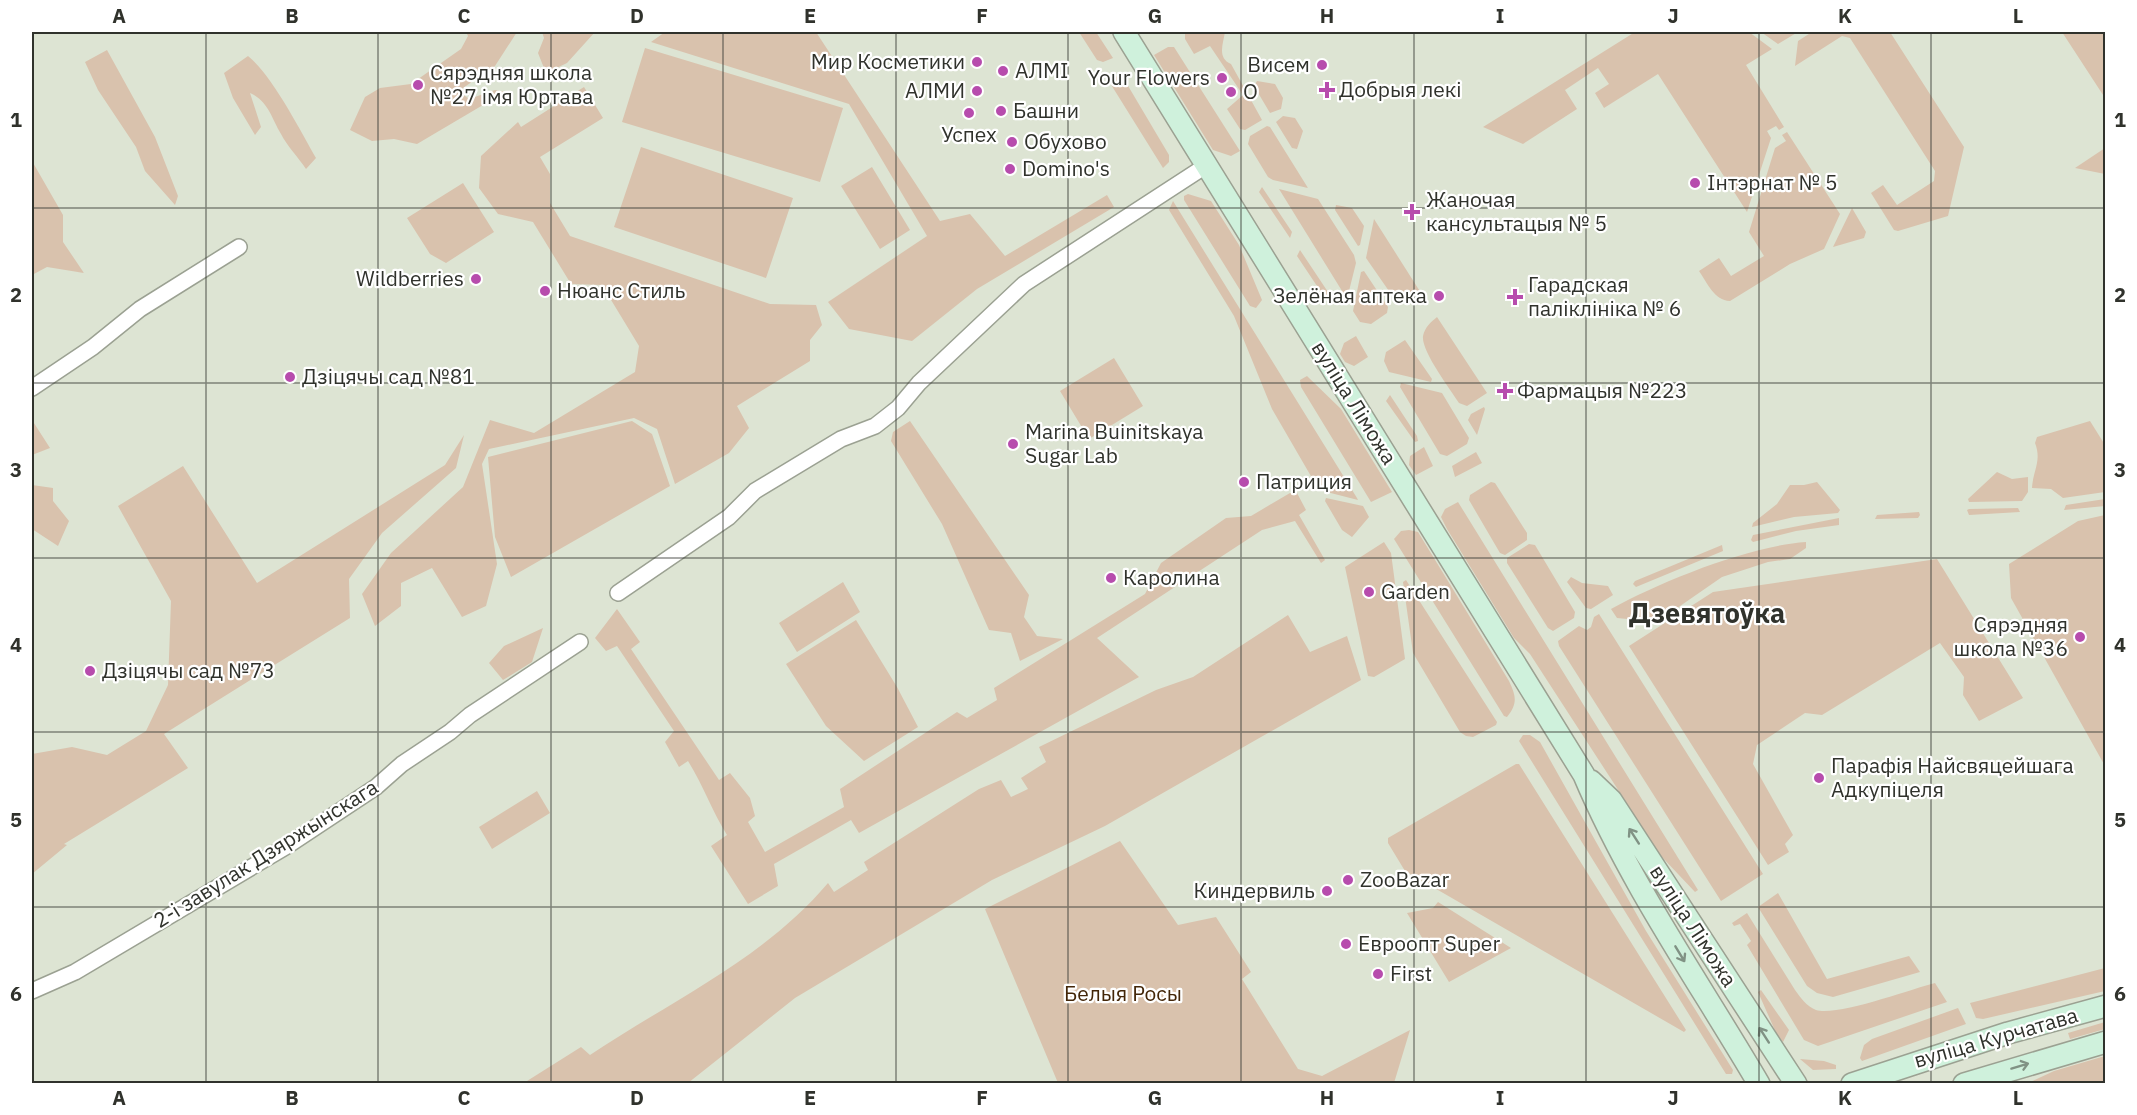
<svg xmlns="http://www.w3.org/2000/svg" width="2137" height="1115" viewBox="0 0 2137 1115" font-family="'IBM Plex Sans',sans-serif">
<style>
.green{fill:#d9c2ad}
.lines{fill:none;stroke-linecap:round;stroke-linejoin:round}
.street-casing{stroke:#9ba192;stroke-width:18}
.secondary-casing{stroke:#9ba192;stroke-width:24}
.street{stroke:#fff;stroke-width:15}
.secondary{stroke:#cff1dc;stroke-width:21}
.oneway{stroke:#809284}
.grid{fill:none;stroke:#30322c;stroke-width:1.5;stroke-opacity:0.55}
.poi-dot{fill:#b74cad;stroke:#fff;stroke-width:2}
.labels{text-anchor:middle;stroke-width:4.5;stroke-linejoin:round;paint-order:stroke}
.poi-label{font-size:21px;fill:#30322c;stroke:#fff;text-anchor:start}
.street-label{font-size:21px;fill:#30322c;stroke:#fff}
.park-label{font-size:21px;fill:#432608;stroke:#fff}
.district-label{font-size:27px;font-weight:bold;fill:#30322c;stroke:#fff}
.neatline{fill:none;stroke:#30322c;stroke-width:2}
.grid-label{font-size:20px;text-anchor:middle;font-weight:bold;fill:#30322c}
</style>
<rect width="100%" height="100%" fill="#dde4d3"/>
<path class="green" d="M466,32H517L495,66L463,88L461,93L469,99L495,90L505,92L417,144L394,139L372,141L350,130L365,97L380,88L411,84L461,49L468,36Z
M542,32H595L567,63L546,73L538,53L544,38Z
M665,32H816L940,221L970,214L1005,256L1107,195L1114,207L977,289L912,341L849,329L828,302L927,236L849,104L651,42Z
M1079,32H1096L1113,58L1103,62L1097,60Z
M1185,32H1225C1223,44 1217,58 1231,64L1262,120L1245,130L1240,129L1227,109L1243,95L1210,46L1194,54L1185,39Z
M1635,32H1749L1772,49L1746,65L1784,127L1779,130L1776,126L1767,131L1771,138L1747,212L1658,74L1604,108L1595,93L1609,84L1598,68L1565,90L1577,109L1523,144L1483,127Z
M1761,32H1798L1778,44Z
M1812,32H1890L1964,147L1948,216L1898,231L1894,230L1871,193L1883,185L1897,205L1934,181L1935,171L1850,38L1842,36L1795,66L1798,41Z
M2062,32H2105V98Z
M1168,47H1174L1240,151L1231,156L1213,150L1154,55Z
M645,48L843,108L820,182L622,122Z
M107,50L155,137L178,196L175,205L145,171L136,147L98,90L85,62Z
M248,56C272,75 300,130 316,158L306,169C298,157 287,146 281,134C271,117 268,101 250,93L261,127L255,135L233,98L224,73Z
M1121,74L1169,155V162L1163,168L1110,83L1112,79Z
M1257,81L1275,84L1283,98L1281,109L1270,113L1254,86Z
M584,87L603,118L540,157L550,174V203L570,236L770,304L816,305L822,325L810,340V361L737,406L749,428L729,453L675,484L657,429L634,418L489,449L482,464L497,564L486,606L462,617L432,568L401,583V606L375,626L362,594L391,553L463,487L490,420L534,433L635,372L639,346L602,285L571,284L533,222L498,214L479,188L481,156L518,122L521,127Z
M1283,116L1295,118L1303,131L1297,149L1292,148L1276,122Z
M1267,126L1270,127L1308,188L1273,180L1268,177L1248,144L1250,136Z
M1787,132L1840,214L1824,249L1790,264L1730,301C1714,300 1708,284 1699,271L1719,258L1731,276L1764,256L1749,232L1775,148L1786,141L1782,135Z
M641,147L793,198L766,278L614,227Z
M2105,148V174L2075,168Z
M32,161L63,215V242L84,273L47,267L32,275Z
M872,167L910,230L880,249L841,186Z
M463,183L494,232L446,263L430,254L407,218Z
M1262,187L1292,232L1290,238L1259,192Z
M1279,189L1318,199L1354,255L1356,263L1347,299Z
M1188,194L1211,201L1239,245L1262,300L1256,308L1250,306L1184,200V196Z
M1173,201L1357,498L1358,500L1319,490L1272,409L1234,316L1169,210Z
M1336,205L1352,208L1364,226L1360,245L1358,246L1335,210Z
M1852,208L1866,232L1864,238L1833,247Z
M1374,219L1421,293L1406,296L1391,294L1366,258Z
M1300,250L1328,292L1325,298L1297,256Z
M1364,271L1388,307L1387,313L1371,324L1360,322L1353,311L1361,272Z
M1437,317L1487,393L1467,406L1459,403C1450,389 1421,351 1423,336C1425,327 1431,322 1437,317Z
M1356,336L1368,357L1354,366L1345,362L1340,354L1344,343Z
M1405,340L1432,379L1431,382L1389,372L1384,361L1386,352Z
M1114,358L1143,406L1089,439L1060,391Z
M1307,376L1341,409L1392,492L1371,502L1301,387L1300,380Z
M1401,383L1442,393L1469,438L1467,444L1447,456L1440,454L1400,387Z
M1390,395L1417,436L1418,441L1415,442L1386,401Z
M1484,407L1485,409L1477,435L1468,420L1471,414Z
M32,420L50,448L32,455Z
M632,421L652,434L670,486L511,577L495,537L488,457Z
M910,421L1029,595L1024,617L1037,636L1063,639L1020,661L1011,633L989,630L942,524L891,441L893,432Z
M2090,421L2105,445V492L2063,498L2051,489L2032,488C2033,470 2042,461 2035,443L2037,437Z
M464,435L456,468L382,533L349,579L350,618L164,734L188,768L64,844L67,845L32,874V754L72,747L107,755L146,731L168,685L171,601L118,506L183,466L257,583L445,465Z
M1424,447L1433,466L1416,475L1409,465L1410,456Z
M1476,452L1482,463L1455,477L1452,466Z
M1997,472L2012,479L2028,477V492L2022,501L1969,502L1968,499Z
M1491,482L1495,483L1527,533V540L1505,555L1500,553L1469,500L1470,495Z
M1817,482L1840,510L1838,513L1794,517L1752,527L1753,523L1777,504L1790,485H1804Z
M32,485L53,488V501L69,521L58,546L32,529Z
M1290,493H1297L1306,510L1299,515L1325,560L1321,563L1295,521L1262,530L1097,638L1139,677L859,833L851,820L774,864L778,886L748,904L711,846L727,835C712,811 703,785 688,761L679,767L665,742L674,731L617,646L606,651L595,638L617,609L640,642L631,649L719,780L730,773L750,798L755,816L748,822L765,852L844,807L840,789L957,712L967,718L997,700L994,688L1145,594L1161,563L1226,518L1251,516Z
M1326,498L1363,506L1369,517L1352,537L1342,530L1325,501Z
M2105,499V506L2064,510L2066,505Z
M1458,502L1698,890L1695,892L1661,856L1530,654L1514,638L1447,529L1441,517L1445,509Z
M1969,509L2018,508L2020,512L1969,515L1967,510Z
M1919,512L1920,515L1918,518L1875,519L1877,515Z
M2105,515H2106L2105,766L2011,598L2009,564L2078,521Z
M1839,518V525L1796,531L1753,542L1751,540L1753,535Z
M1409,530L1418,532L1509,681C1516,696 1518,703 1507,717L1504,716L1394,539L1401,531Z
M1384,542L1391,553L1405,659L1374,677L1368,676L1345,567Z
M1806,542V548L1790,559L1768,562L1722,577L1657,622L1617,618L1611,609C1662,581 1749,546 1806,542Z
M1529,544L1535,545L1575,612L1574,618L1553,631L1548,628L1507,563V558Z
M1722,545L1723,551L1636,587L1633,584L1635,581Z
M1937,559L2023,698L1979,721L1963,695L1964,677L1940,643L1822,715L1805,713L1757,745L1753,764L1793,835L1785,844L1789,852L1768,865L1629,646L1713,592Z
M1571,577L1582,583L1608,586L1613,595L1591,609L1586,608L1567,582Z
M1406,580L1497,722L1496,725L1473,737L1466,736L1460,732L1413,653L1403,582Z
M843,582L860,612L797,652L779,623Z
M1599,614L1763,874L1721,901L1559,646L1558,641L1579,626L1587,630L1591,627L1594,617Z
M1288,615L1310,652L1347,636L1361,680L1105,826L992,880L795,998L688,1083H528L527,1081L581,1047L590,1055C672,1000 764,959 828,883L834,892L868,870L864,862L979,789L1001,780L1011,797L1028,789L1021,778L1046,762L1039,747L1156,690L1193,677Z
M856,620L897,687L918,727L864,761L826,726L786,664Z
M543,628L532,662L503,680L489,663L504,646Z
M1523,735H1530L1540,742L1646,931L1733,1070L1732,1074H1726L1519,741Z
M1516,764H1519L1686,1030L1684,1032L1405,871L1388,843V838Z
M537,791L550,813L492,849L479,827Z
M1120,841L1178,925L1216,917L1251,972L1242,979L1298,1069L1322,1076L1410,1030L1394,1083H1058L985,909Z
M1778,893L1827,979L1909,956L1920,972L1833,997L1817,993L1807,986L1758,907Z
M1438,902L1511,948L1449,982L1407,913L1433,908Z
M1747,913L1795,990C1801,998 1806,1006 1816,1010C1836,1017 1911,989 1935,983L1947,1002L1818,1046L1804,1040L1747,945L1751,941L1740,924L1734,926L1732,923Z
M2105,968V991L1983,1019L1976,1018L1970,1003Z
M1761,990L1789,1030L1783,1042L1777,1035L1758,992Z
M1958,1008L1966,1024L1862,1061L1860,1058L1864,1045L1872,1039Z
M2105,1022V1029L2070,1039L2068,1033Z
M2105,1056V1082L2028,1083L2054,1071Z
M1800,1059L1824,1061L1836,1065V1069L1813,1070Z"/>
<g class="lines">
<g class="street-casing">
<path id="street" d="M32,388L93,347L140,309L239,247
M618,593L729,517L755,491L841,439L875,426L898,408L919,383L1024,284L1207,165
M32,991L75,972L287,846L376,787L402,764L450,732L470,715L580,642"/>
</g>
<g class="secondary-casing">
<path id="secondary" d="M1124,32L1584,775C1630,884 1699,982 1759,1084
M1591,781L1611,800L1796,1084
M1852,1084L2008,1033L2106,1006
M1964,1084L2106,1042"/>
</g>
<use href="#street" class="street"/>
<use href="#secondary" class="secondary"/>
</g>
<defs><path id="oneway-shaft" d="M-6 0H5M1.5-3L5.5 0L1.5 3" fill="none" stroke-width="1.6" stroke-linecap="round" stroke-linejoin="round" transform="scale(1.5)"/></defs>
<g class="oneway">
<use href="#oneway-shaft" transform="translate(1634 836) rotate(-123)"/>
<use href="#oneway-shaft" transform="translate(1680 954) rotate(59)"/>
<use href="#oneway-shaft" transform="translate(1764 1035) rotate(-123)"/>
<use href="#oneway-shaft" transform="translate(2020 1066) rotate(-17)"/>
</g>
<path class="grid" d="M206,32V1084M378,32V1084M551,32V1084M723,32V1084M896,32V1084M1068,32V1084M1241,32V1084M1414,32V1084M1586,32V1084M1759,32V1084M1931,32V1084M32,208H2106M32,383H2106M32,558H2106M32,732H2106M32,907H2106"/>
<g class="poi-dot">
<circle cx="977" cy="62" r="6"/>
<circle cx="1322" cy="65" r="6"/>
<circle cx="1003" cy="71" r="6"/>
<circle cx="1222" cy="78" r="6"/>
<circle cx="418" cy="85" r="6"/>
<path d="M1324 81h6v6h6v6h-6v6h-6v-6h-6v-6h6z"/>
<circle cx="977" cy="91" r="6"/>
<circle cx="1231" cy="92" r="6"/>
<circle cx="1001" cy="111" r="6"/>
<circle cx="969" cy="113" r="6"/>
<circle cx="1012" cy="142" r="6"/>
<circle cx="1010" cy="169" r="6"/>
<circle cx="1695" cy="183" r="6"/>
<path d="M1409 203h6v6h6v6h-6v6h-6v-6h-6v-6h6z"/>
<circle cx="476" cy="279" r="6"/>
<circle cx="545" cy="291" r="6"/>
<circle cx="1439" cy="296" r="6"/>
<path d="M1512 288h6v6h6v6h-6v6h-6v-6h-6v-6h6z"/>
<circle cx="290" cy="377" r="6"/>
<path d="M1502 382h6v6h6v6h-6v6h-6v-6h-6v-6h6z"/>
<circle cx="1013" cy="444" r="6"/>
<circle cx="1244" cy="482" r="6"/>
<circle cx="1111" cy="578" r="6"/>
<circle cx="1369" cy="592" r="6"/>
<circle cx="2080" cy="637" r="6"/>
<circle cx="90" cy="671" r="6"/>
<circle cx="1819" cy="778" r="6"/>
<circle cx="1348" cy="880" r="6"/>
<circle cx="1327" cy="891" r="6"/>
<circle cx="1346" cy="944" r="6"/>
<circle cx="1378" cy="974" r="6"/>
</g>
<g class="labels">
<g class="poi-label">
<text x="965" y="69" text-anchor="end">Мир Косметики</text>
<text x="1310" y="72" text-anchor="end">Висем</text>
<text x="1015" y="78">АЛМІ</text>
<text x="430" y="80">Сярэдняя школа<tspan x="430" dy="24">№27 імя Юртава</tspan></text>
<text x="1210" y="85" text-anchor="end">Your Flowers</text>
<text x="1339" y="97">Добрыя лекі</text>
<text x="965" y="98" text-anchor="end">АЛМИ</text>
<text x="1243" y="99">О</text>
<text x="1013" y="118">Башни</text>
<text x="969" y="142" text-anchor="middle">Успех</text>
<text x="1024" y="149">Обухово</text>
<text x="1022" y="176">Domino's</text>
<text x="1707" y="190">Інтэрнат № 5</text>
<text x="1426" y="207">Жаночая<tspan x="1426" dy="24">кансультацыя № 5</tspan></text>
<text x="464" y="286" text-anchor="end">Wildberries</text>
<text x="1528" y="292">Гарадская<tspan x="1528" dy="24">паліклініка № 6</tspan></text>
<text x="557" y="298">Нюанс Стиль</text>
<text x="1427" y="303" text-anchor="end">Зелёная аптека</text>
<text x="302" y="384">Дзіцячы сад №81</text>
<text x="1517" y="398">Фармацыя №223</text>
<text x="1025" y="439">Marina Buinitskaya<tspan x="1025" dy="24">Sugar Lab</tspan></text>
<text x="1256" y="489">Патриция</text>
<text x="1123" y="585">Каролина</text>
<text x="1381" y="599">Garden</text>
<text x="2068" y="632" text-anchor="end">Сярэдняя<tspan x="2068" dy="24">школа №36</tspan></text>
<text x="102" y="678">Дзіцячы сад №73</text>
<text x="1831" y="773">Парафія Найсвяцейшага<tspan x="1831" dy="24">Адкупіцеля</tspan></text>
<text x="1360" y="887">ZooBazar</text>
<text x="1315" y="898" text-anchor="end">Киндервиль</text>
<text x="1358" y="951">Евроопт Super</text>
<text x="1390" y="981">First</text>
</g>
<g class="street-label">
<text transform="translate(1354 403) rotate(58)" y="7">вуліца Ліможа</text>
<text transform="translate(266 854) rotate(-32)" y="7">2-і завулак Дзяржынскага</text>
<text transform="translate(1693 926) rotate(57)" y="7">вуліца Ліможа</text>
<text transform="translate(1996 1038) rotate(-16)" y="7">вуліца Курчатава</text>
</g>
<g class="park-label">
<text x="1123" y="1001">Белыя Росы</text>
</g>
<g class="district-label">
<text x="1707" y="623">Дзевятоўка</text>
</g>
</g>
<rect width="2137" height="1115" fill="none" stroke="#ffffff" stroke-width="66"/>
<rect x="33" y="33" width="2071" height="1049" class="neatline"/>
<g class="grid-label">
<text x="119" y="23">A</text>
<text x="292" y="23">B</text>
<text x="464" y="23">C</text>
<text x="637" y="23">D</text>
<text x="810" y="23">E</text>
<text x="982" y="23">F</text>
<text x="1155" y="23">G</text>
<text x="1327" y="23">H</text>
<text x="1500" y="23">I</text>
<text x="1673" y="23">J</text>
<text x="1845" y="23">K</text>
<text x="2018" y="23">L</text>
<text x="16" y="127">1</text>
<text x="2120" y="127">1</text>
<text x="16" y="302">2</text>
<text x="2120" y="302">2</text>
<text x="16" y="477">3</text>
<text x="2120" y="477">3</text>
<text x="16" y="652">4</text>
<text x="2120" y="652">4</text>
<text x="16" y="827">5</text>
<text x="2120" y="827">5</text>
<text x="16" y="1001">6</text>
<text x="2120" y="1001">6</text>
<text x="119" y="1105">A</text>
<text x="292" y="1105">B</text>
<text x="464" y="1105">C</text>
<text x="637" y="1105">D</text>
<text x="810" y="1105">E</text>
<text x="982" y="1105">F</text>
<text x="1155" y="1105">G</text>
<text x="1327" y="1105">H</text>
<text x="1500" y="1105">I</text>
<text x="1673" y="1105">J</text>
<text x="1845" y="1105">K</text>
<text x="2018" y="1105">L</text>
</g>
</svg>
